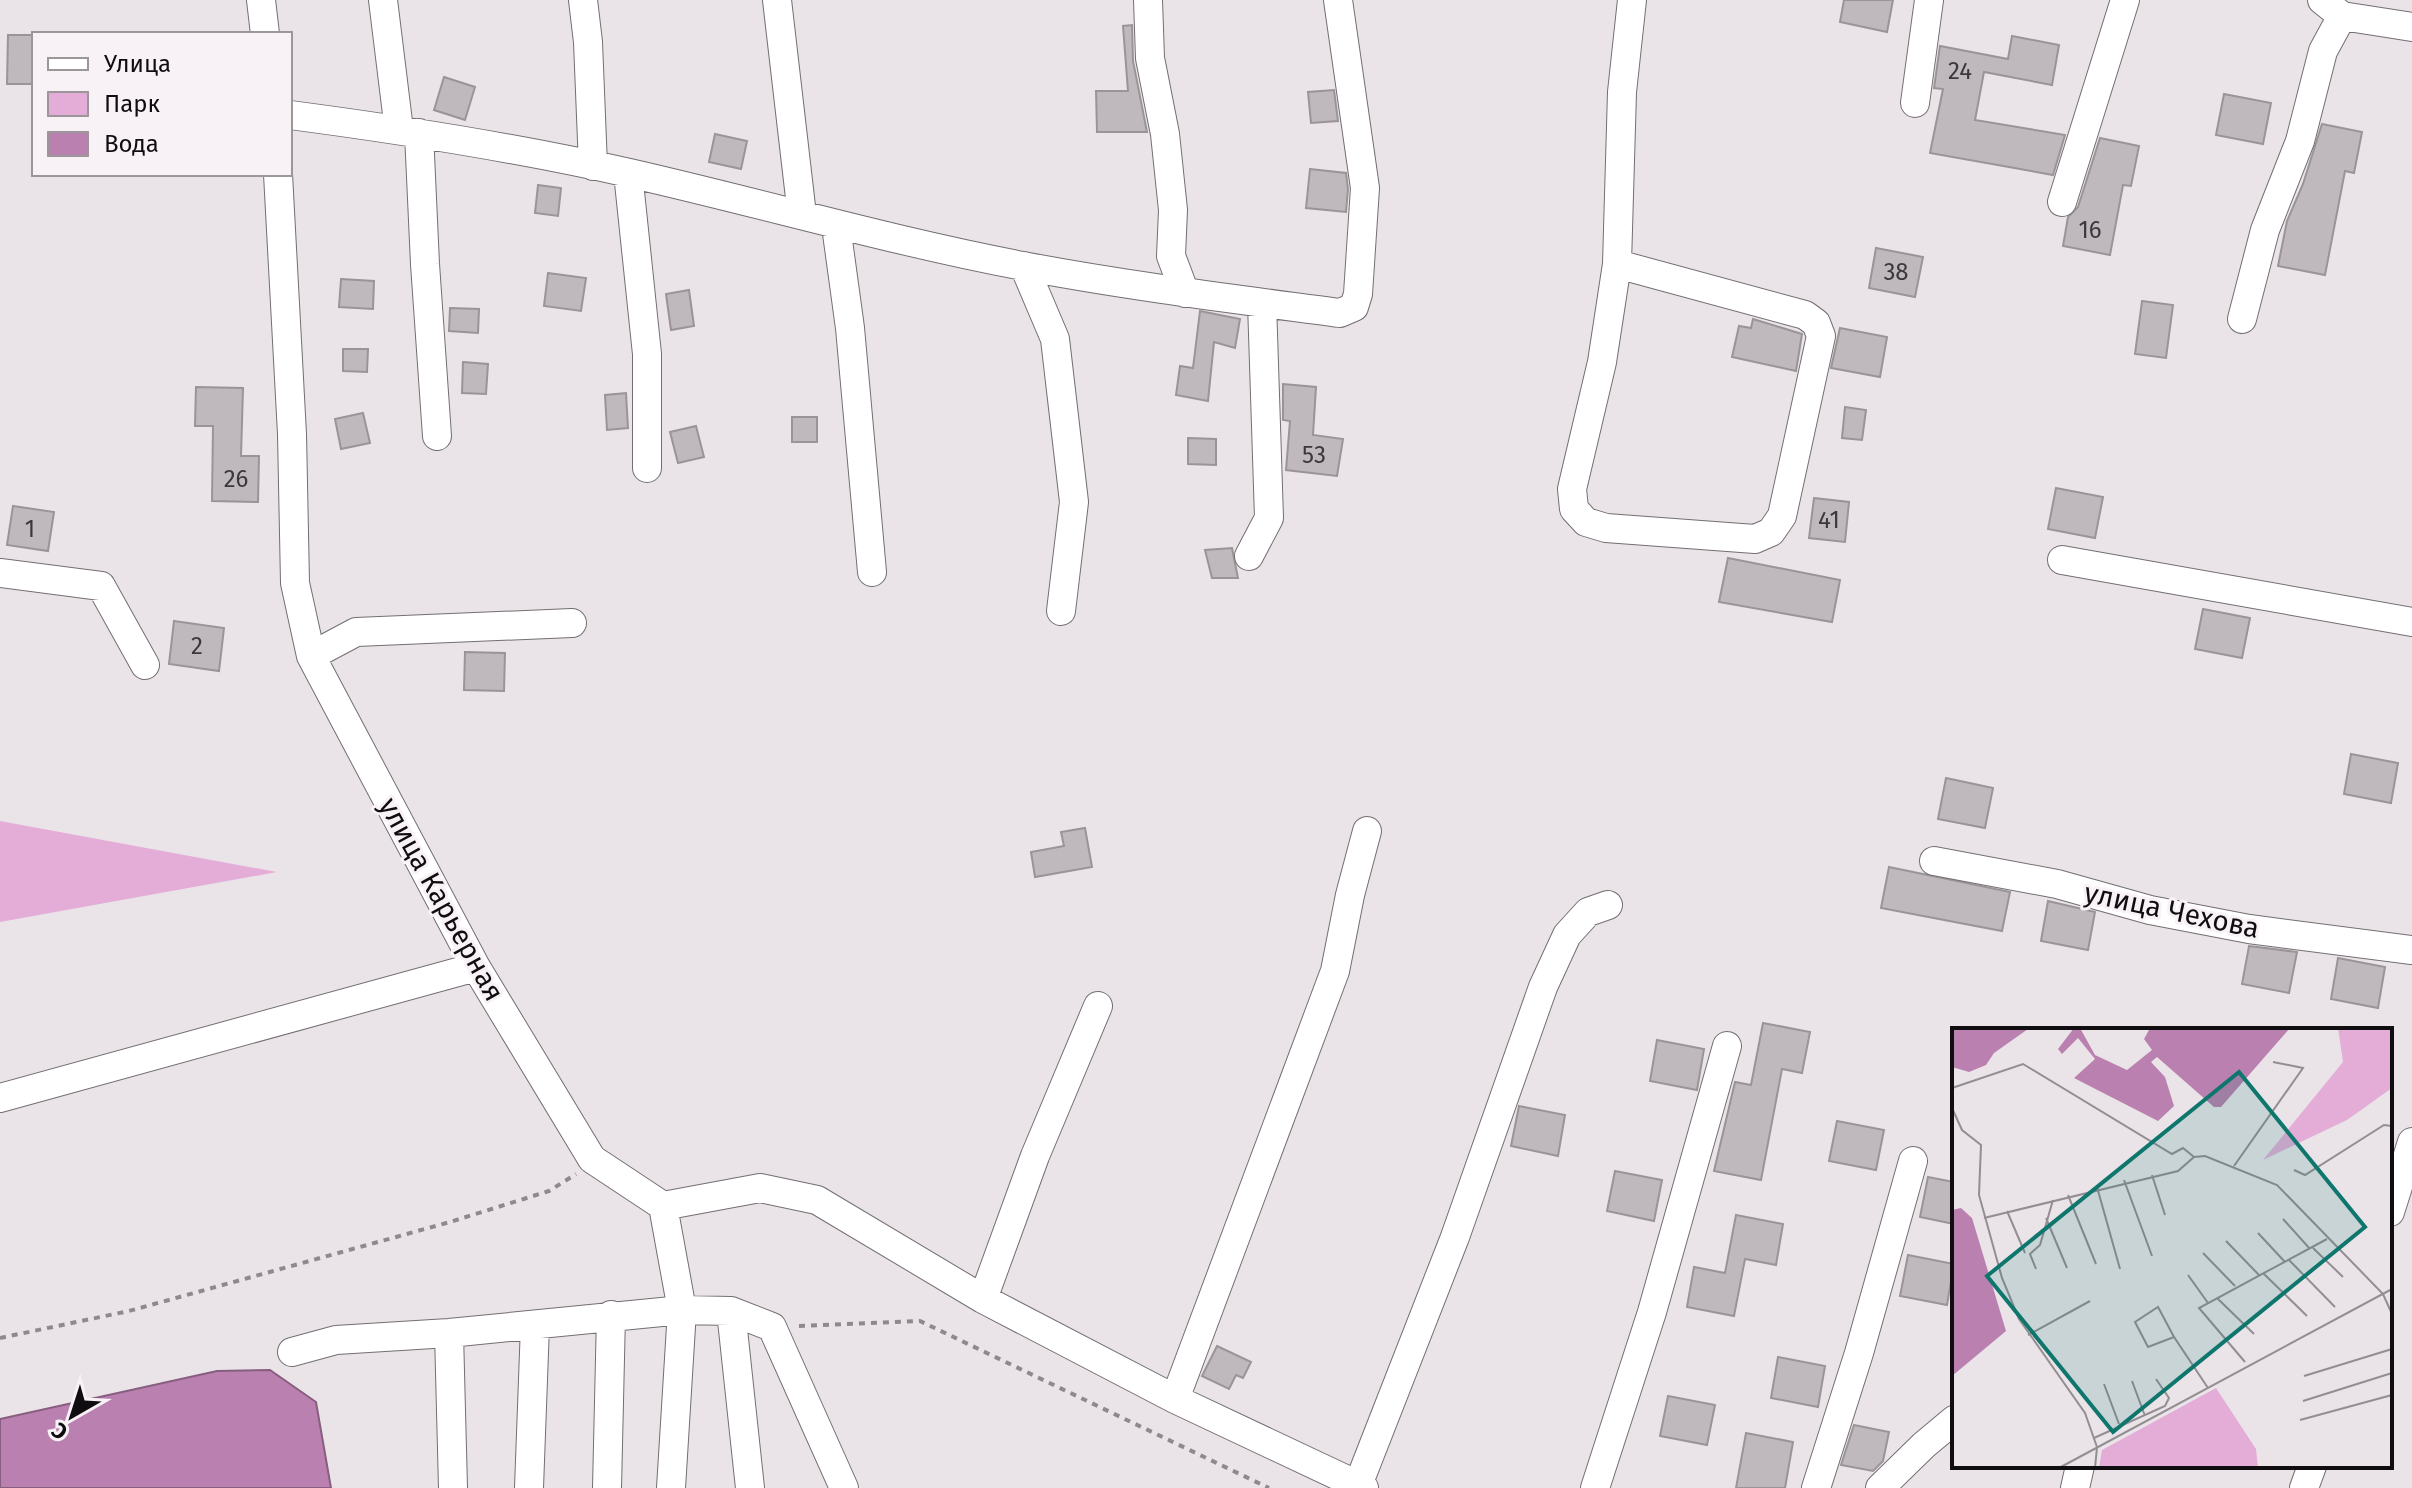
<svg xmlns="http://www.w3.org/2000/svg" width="2412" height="1488" viewBox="0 0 2412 1488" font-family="'Fira Sans',sans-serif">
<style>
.green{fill:#e3add8}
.water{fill:#ba80af;stroke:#875e7f;stroke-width:2}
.building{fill:#bfb9be;stroke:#9a9499;stroke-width:2}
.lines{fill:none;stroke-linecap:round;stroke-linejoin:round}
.minor-casing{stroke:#736e72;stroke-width:30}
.path{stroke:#8e898d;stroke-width:4;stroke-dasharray:6 6;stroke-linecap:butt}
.minor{stroke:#fff;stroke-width:28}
.labels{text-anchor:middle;stroke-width:6;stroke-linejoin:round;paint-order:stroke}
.number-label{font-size:24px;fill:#3b383b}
.street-label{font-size:28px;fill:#0f0d0f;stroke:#f8f2f6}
.inset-road{fill:none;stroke:#928e92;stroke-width:2}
.view{fill:#0f766e;fill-opacity:0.15;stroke:#0f766e;stroke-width:4}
.inset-edge{fill:none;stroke:#0f0d0f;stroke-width:4}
</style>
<rect width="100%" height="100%" fill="#eae4e9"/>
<path class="green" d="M0,821L277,872L0,922Z"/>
<path class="water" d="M270,1370L316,1402L331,1488H0V1419L217,1371Z"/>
<path class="building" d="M1844,0H1893L1887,32L1840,22Z
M1132,25L1133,61L1147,132H1097L1096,91H1128L1123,26Z
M8,35H34V84H7Z
M2012,36L2059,45L2052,85L1984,72L1975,120L2065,135L2053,175L1930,153L1943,89L1934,88L1940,46L2008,59Z
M444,77L475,87L465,120L434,110Z
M1334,90L1338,121L1311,123L1308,92Z
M2224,94L2271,103L2263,144L2216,135Z
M2322,124L2362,132L2354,173L2345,171L2325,275L2278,266L2287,221L2303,184Z
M715,134L747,141L741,169L709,162Z
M2100,138L2139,146L2131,186L2123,185L2110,255L2063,246L2068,217L2078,207Z
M1310,169L1346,173L1348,189L1346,212L1306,208Z
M538,185L561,188L558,216L535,213Z
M1876,248L1923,257L1915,297L1869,288Z
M548,273L586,278L581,311L544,306Z
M341,279L374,281L373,309L339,307Z
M689,290L694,326L671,330L666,294Z
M2142,301L2173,305L2166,358L2135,354Z
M450,308L479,309L478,333L449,331Z
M1200,311L1240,319L1235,348L1214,342L1208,401L1176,395L1180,366L1193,368Z
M1753,319L1802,334L1796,371L1732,357L1739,326L1751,328Z
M1840,328L1887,337L1880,377L1831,368Z
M343,349H368L367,372L343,371Z
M463,362L488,364L486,394L462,393Z
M1283,384L1316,387L1313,435L1343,439L1337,476L1286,470L1290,421L1283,420Z
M196,387L243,388L241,456H259L258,502L212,501L213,426H195Z
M626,393L628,428L607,430L605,395Z
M1845,407L1866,410L1862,440L1842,438Z
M363,413L370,443L341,449L335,419Z
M792,417H817V442H792Z
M696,426L704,457L678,463L670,432Z
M1188,438L1216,439V465L1188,464Z
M2056,488L2103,497L2095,538L2048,529Z
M1814,498L1849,502L1845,542L1809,538Z
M13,506L54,512L48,551L7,545Z
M1232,548L1238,578H1212L1205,550Z
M1728,558L1840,580L1832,622L1719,602Z
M2203,609L2250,618L2242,658L2195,649Z
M174,621L224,628L219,671L169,664Z
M465,652L505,653L504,691L464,690Z
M2351,754L2398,763L2391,803L2344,794Z
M1946,778L1993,788L1985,828L1938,819Z
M1085,828L1092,867L1035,877L1031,852L1064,846L1061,832Z
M1889,867L2010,892L2002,931L1881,908Z
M2048,901L2095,912L2088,950L2041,941Z
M2249,946L2297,952L2289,993L2242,984Z
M2338,958L2385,967L2378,1008L2331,999Z
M1763,1023L1810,1032L1802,1073L1782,1069L1761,1180L1714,1171L1735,1082L1751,1085Z
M1657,1040L1704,1049L1697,1090L1650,1081Z
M1519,1106L1565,1115L1558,1156L1511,1146Z
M1837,1121L1884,1130L1876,1170L1829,1161Z
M1615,1171L1662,1180L1654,1221L1607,1211Z
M1928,1177L1954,1182V1224L1920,1217Z
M1736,1215L1783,1224L1776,1265L1745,1259L1734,1316L1687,1307L1694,1267L1725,1273Z
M1908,1255L1954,1264L1947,1305L1900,1296Z
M1217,1346L1251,1362L1243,1378L1236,1375L1229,1389L1202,1376Z
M1778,1357L1825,1366L1818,1407L1771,1398Z
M1668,1396L1715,1405L1707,1445L1660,1436Z
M1854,1425L1889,1432L1883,1461L1873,1471L1841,1465Z
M1746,1433L1793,1442L1785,1488H1736Z"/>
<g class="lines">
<g class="minor-casing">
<path id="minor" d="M261,0L265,34
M383,0L399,130
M583,0L588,42L593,166
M777,0L802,215
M1148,0L1150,58L1165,134L1173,210L1171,256L1185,293
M2322,0L2342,16L2412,27
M1915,103L1929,0
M290,115C404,130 518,148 629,173C761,203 891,241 1023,266C1128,286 1235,299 1340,313L1354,307L1358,294L1365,188L1338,0
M419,133L425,264L437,436
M628,173L647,354V468
M278,174L292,434L295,583L311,656L476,967L592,1159L663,1206L682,1310L731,1311L772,1327L844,1488
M2062,202L2125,0
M836,226L850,328L872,572
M1617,264L1805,315L1816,323L1821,336L1782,516L1771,532L1755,539L1606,528L1586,522L1574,509L1572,489L1602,362L1617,264L1622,92L1632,0
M1024,266L1055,339L1074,502L1061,611
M2242,319L2265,230L2300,141L2323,51L2342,16
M1249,556L1269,518L1262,303
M2062,560L2412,622
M0,573L101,586L145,665
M311,656L356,632L572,623
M1934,861L2057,884L2150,910L2249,929L2412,950
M0,1098L476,967
M663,1206L760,1188L817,1200L983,1299L1175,1399L1364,1488
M2390,1212L2412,1142
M983,1299L1035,1156L1098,1006
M731,1311L750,1488
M449,1333L453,1488
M292,1352L336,1340L449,1333L682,1310L671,1488
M1175,1399L1335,971L1350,895L1367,831
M1358,1485L1455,1237L1543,987L1567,935L1588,912L1608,905
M529,1488L535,1325
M607,1488L611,1315
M1595,1488L1652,1312L1727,1046
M1816,1488L1859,1353L1913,1161
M1880,1488L1924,1445L1954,1420
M2075,1488L2080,1466
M2304,1488L2312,1466"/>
</g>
<path class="path" d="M799,1326L920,1321L1269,1488
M0,1338L129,1311L450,1222L549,1191L576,1174"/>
<use href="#minor" class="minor"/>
</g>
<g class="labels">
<g class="number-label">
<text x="1960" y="79">24</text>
<text x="2090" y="238">16</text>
<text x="1896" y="280">38</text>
<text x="1314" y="463">53</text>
<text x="236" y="487">26</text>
<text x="1829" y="528">41</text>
<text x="30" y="537">1</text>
<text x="197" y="654">2</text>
</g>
<g class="street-label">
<text transform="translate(442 899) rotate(61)" y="10">улица Карьерная</text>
<text transform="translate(2172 910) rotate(12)" y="10">улица Чехова</text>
</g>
</g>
<g transform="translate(1952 1028)">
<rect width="440" height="440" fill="#eae4e9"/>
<path d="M386,0H440V60L395,92L311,132L391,34ZM264,360L304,421L306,440H147L150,422Z" fill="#e3add8"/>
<path d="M0,0H75L76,1L42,25L34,37L17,44L0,39ZM122,0H128L143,27L175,42L200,22L192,11L198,0H338L269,79H262L205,29L199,34L213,49L222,78L206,93L122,50L143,31L126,10L110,26L106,21ZM9,180L20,190L54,303L0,348V182Z" fill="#ba80af"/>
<path class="inset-road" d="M0,60L71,36L220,126L231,120L242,129L253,128L325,157L431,266L440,286M0,80L10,102L29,117L27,167L50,250L67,291L133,385L145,419L143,440M282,138L351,40L321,34M342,142L353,147L432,97L440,98M200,147L213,187M172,152L200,228M145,159L168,241M116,167L144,236M55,183L73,225M32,190L226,143L242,129M94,190L115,240M331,191L358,221M306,205L333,234M274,213L307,247M361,220L391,249M251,225L283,258M337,232L383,279M84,241L78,226L88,217L101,172M311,245L355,288M236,247L256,275M265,270L302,306M76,307L138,273M222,309L206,279L183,294L196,319L222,309L256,360M293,334L247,280L375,211M352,348L440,321M180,353L193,388M152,356L167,396M351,373L440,345M348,392L440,367M142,410L213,378L217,370L204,351M107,440L440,261"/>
<path class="view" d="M287,44L413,199L161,404L35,248Z"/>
<rect width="440" height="440" class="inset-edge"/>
</g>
<rect x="32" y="32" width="260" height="144" fill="#f8f2f6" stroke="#9b969a" stroke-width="2"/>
<rect x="48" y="58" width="40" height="12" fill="#ffffff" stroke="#9b969a" stroke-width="2"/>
<text x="104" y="72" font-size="24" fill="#0f0d0f">Улица</text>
<rect x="48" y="92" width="40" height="24" fill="#e3add8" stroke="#9b969a" stroke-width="2"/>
<text x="104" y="112" font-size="24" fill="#0f0d0f">Парк</text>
<rect x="48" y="132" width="40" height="24" fill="#ba80af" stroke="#9b969a" stroke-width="2"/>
<text x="104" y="152" font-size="24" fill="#0f0d0f">Вода</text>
<g transform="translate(72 1416) rotate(219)" stroke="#f8f2f6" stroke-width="6" paint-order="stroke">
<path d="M0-6L14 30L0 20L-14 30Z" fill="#0f0d0f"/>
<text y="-12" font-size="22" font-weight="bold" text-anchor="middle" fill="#0f0d0f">С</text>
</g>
</svg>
